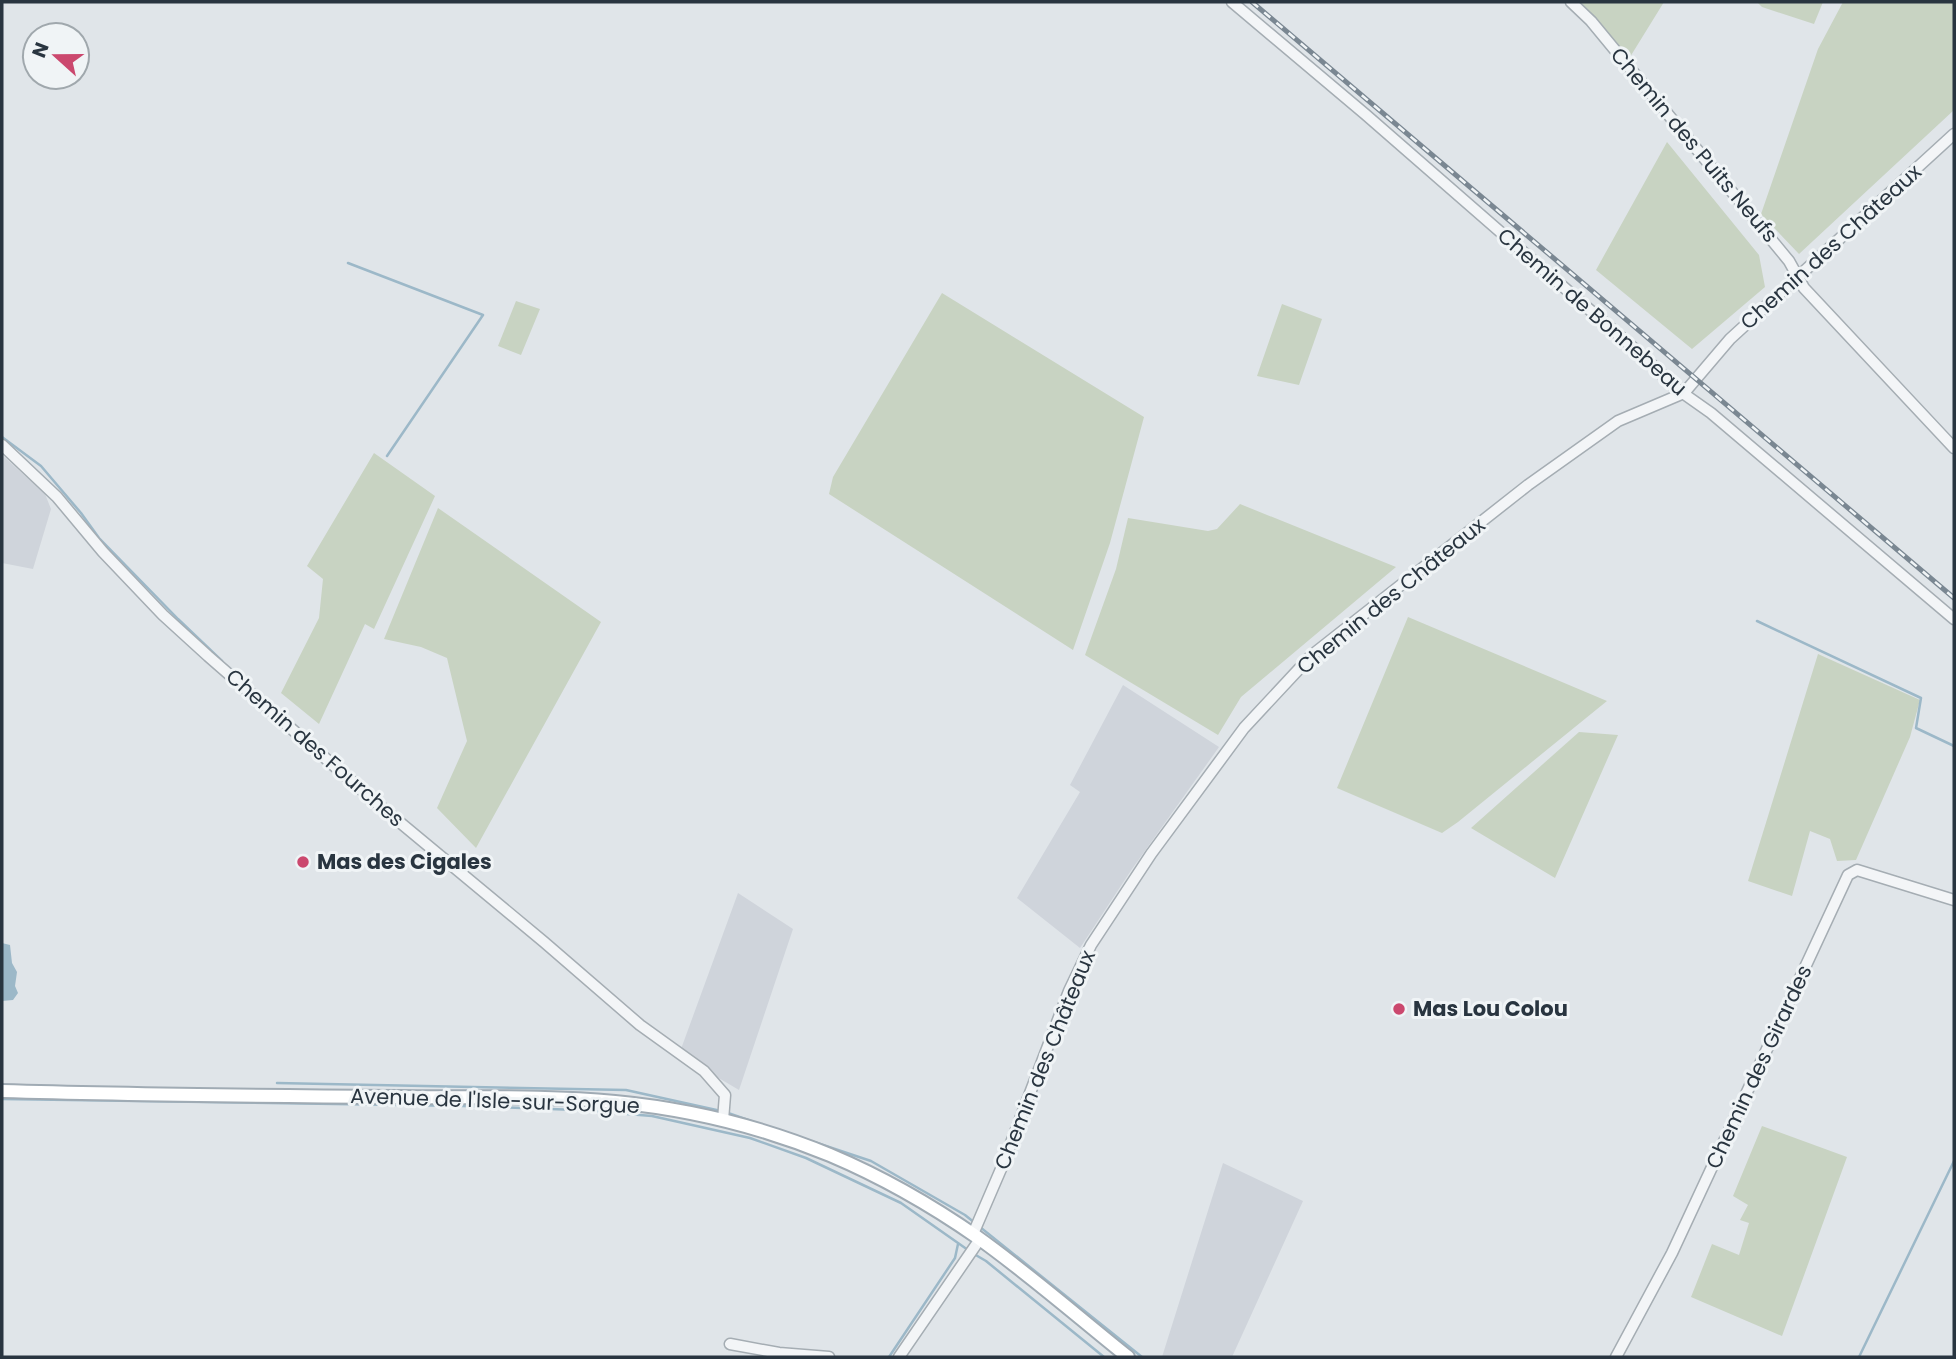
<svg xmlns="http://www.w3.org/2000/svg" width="1956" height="1359" viewBox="0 0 1956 1359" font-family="Poppins,sans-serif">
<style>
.built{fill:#cfd4db}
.green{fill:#c8d3c2}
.water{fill:#9cb8c8}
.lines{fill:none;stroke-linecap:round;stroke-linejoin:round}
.stream{stroke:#9cb8c8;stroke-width:2.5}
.minor-casing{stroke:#a5adb3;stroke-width:13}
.major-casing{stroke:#a0abb4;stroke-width:16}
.minor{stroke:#f3f5f7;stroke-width:10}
.major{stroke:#fff;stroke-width:12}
.rail-casing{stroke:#7a8792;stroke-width:5}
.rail{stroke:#f0f4f6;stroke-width:2.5;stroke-dasharray:8;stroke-linecap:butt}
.poi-dot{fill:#cb486e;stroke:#f0f4f6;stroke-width:2.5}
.labels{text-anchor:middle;stroke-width:6;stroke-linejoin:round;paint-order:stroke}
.street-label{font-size:21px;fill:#293540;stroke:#f0f4f6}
.poi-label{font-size:21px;font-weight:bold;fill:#293540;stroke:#f0f4f6;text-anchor:start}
</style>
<rect width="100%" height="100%" fill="#e0e5e9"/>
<path class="built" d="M2,455L45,494L51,509L33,569L2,563Z
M1123,685L1219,747L1132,869L1080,948L1017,898L1080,792L1070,785Z
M738,893L793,929L739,1090L717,1077L681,1049Z
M1223,1163L1303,1201L1232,1357H1162Z"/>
<path class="green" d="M1574,2H1664L1630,57Z
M1757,2H1823L1814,24L1762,7Z
M1843,2H1954V110L1799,254L1761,214L1818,49Z
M1667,142L1759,255L1765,287L1692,349L1596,270Z
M942,293L1144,417L1110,543L1073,650L829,494L833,477Z
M516,301L540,309L521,355L498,346Z
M1282,304L1322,319L1299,385L1257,376Z
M374,453L435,496L374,629L365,624L319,724L281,693L319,618L323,579L307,566Z
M1240,504L1396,567L1241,697L1218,735L1085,655L1116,569L1128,518L1208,531L1217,529Z
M438,508L601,622L476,848L437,808L467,741L447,658L421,647L384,639Z
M1408,617L1607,701L1458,822L1442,833L1337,788Z
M1818,654L1920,700L1910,737L1856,860L1837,861L1830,839L1810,831L1792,896L1748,881Z
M1579,732L1618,735L1555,878L1471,828Z
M1762,1126L1847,1157L1782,1336L1691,1297L1712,1244L1739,1255L1749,1223L1740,1220L1748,1205L1733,1196Z"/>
<path class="water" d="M2,943L10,945L12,963L17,972L15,986L18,993L13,1000L2,1001Z"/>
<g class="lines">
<path class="stream" d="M348,263L483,315L387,456
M2,437L41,466L81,513L99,538L178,619L222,661
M1757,621L1921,698L1916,728L1954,746
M277,1083L626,1090L721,1111
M2,1099L463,1106L578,1110L652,1116L750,1138L806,1158L901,1203L968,1250
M728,1113L751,1121
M814,1142L871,1161L965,1215L1142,1357
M974,1254L986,1261L1104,1357
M889,1357L955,1258L958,1244
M1859,1357L1954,1161"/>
<g class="minor-casing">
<path id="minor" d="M1232,2L1365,114L1645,358L1677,389L1711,413L1954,619
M1571,2L1591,21L1789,261L1804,288L1954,448
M2,445L57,497L103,552L163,615L208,656L379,805L544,942L640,1025L704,1071L725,1095L723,1120
M973,1234L1001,1169L1069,991L1091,945L1151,854L1244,728L1312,655L1528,485L1618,421L1684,393L1730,339L1954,134
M730,1344L779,1353L829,1357
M899,1357L980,1239
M1616,1357L1672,1253L1848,875L1857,870L1954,900"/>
</g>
<g class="major-casing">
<path id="major" d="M2,1091C134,1095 266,1096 399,1097C470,1098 544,1095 615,1102C689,1109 762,1127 830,1155C882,1177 931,1205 977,1237C1029,1274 1078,1317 1128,1357"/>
</g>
<use href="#minor" class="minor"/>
<use href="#major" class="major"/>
<g class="rail-casing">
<path id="rail" d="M1252,2L1954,598"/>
</g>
<use href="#rail" class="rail"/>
</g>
<g class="poi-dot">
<circle cx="303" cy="862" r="7"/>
<circle cx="1399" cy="1009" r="7"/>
</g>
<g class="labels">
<g class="street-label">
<text transform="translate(1694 145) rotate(50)" y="7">Chemin des Puits Neufs</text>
<text transform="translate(1831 247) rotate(-42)" y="7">Chemin des Châteaux</text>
<text transform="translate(1592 312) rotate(41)" y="7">Chemin de Bonnebeau</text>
<text transform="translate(1391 596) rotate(-39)" y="7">Chemin des Châteaux</text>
<text transform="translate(315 748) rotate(41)" y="7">Chemin des Fourches</text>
<text transform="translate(1045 1060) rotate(-68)" y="7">Chemin des Châteaux</text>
<text transform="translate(1759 1067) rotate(-65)" y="7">Chemin des Girardes</text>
<text transform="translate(495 1101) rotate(2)" y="7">Avenue de l'Isle-sur-Sorgue</text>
</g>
<g class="poi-label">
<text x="317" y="869">Mas des Cigales</text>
<text x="1413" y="1016">Mas Lou Colou</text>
</g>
</g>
<rect width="1956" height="1359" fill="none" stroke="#293540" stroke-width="7"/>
<g transform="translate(56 56) rotate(291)"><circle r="33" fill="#f0f4f6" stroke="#a0a8ad" stroke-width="2"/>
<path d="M0-5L12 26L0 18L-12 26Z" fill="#cb486e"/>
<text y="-10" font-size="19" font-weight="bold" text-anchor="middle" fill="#293540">N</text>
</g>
</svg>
